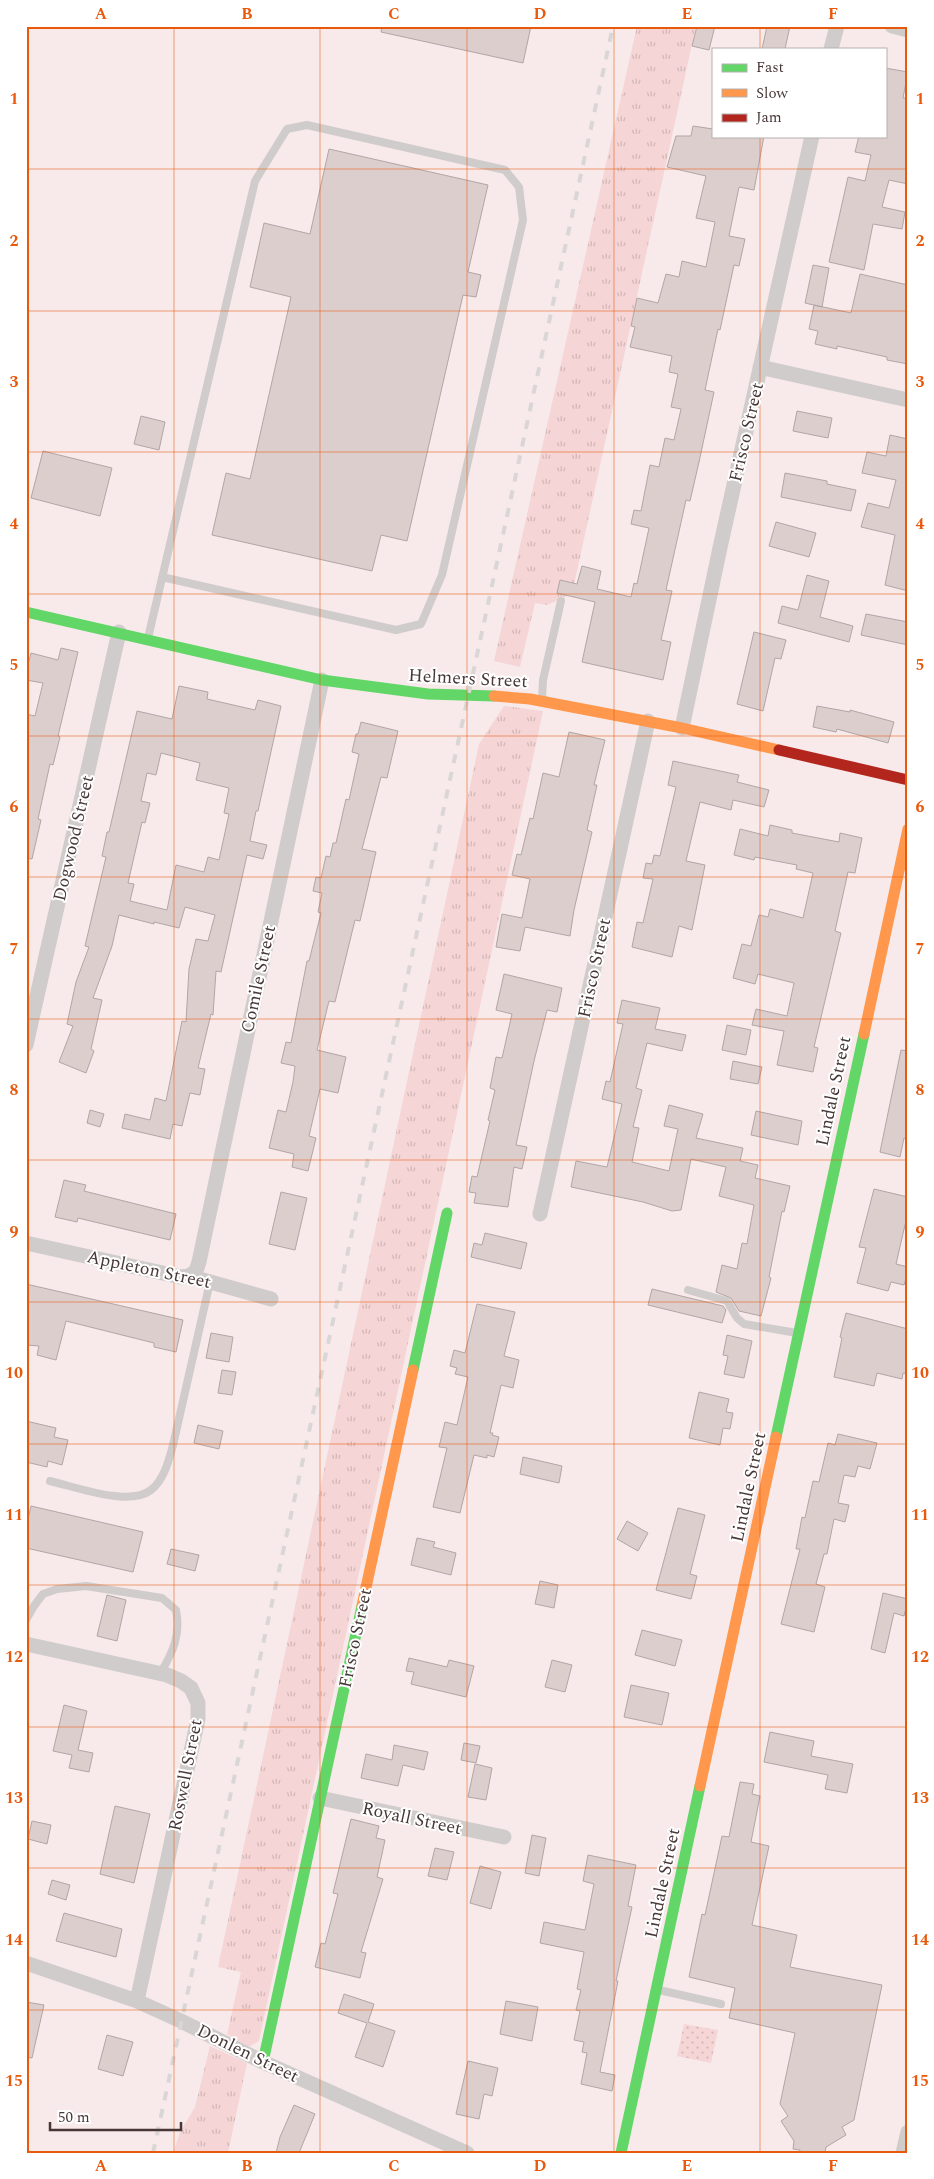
<svg xmlns="http://www.w3.org/2000/svg" width="934" height="2179" viewBox="0 0 934 2179" font-family="Spectral,serif">
<style>
.grass{fill:url(#grass-tufts)}
.park{fill:url(#park-dots)}
.building{fill:#ddcece;stroke:#b2a5a5;fill-rule:evenodd}
.lines{fill:none;stroke-linecap:round;stroke-linejoin:round}
.lane{stroke:#d1cccc;stroke-width:8}
.street{stroke:#d1cccc;stroke-width:15}
.fast{stroke:#63d668;stroke-width:11}
.slow{stroke:#ff974d;stroke-width:11}
.jam{stroke:#b3261e;stroke-width:11}
.rail{stroke:#dbd6d6;stroke-width:4;stroke-dasharray:9 9;stroke-linecap:butt}
.grid{fill:none;stroke:#e8590c;stroke-width:1;stroke-opacity:0.55}
.labels{text-anchor:middle;stroke-width:4;stroke-linejoin:round;paint-order:stroke}
.street-label{font-size:18px;fill:#483737;stroke:#fff}
.neatline{fill:none;stroke:#e8590c;stroke-width:2}
.grid-label{font-size:16px;text-anchor:middle;font-weight:bold;fill:#e8590c}
</style>
<defs>
<pattern id="grass-tufts" width="24" height="20" patternUnits="userSpaceOnUse" patternTransform="scale(1.25)"><rect width="24" height="20" fill="#f5d5d6"/><path d="M3 7l-1-3M5 7V3M7 7l1-3M15 17l-1-3M17 17v-4M19 17l1-3" fill="none" stroke="#d4b7b8"/></pattern>
<pattern id="park-dots" width="8" height="8" patternUnits="userSpaceOnUse" patternTransform="scale(1.25)"><rect width="8" height="8" fill="#f5d5d6"/><path d="M2 2h.1M6 6h.1" fill="none" stroke="#d4b7b8" stroke-width="1.8" stroke-linecap="round"/></pattern>
</defs>
<rect width="100%" height="100%" fill="#f8eaea"/>
<path class="grass" d="M637,26H696L572,594L547,605L535,603L520,667L494,661Z
M504,706L543,711L259,2041L248,2047L227,2034L241,1972L218,1967L479,744Z
M210,2046L247,2063L228,2153H173L180,2132L195,2107Z"/>
<path class="park" d="M684,2024L718,2030L711,2063L677,2056Z"/>
<path class="building" d="M382,26H531L523,63L381,32Z
M697,26H715L709,50L692,46Z
M767,26H790L785,49H762Z
M885,68L908,72L903,98H908V184L889,180L882,207L905,212L902,229L873,224L864,270L829,262L848,177L865,181L871,155L855,152L859,136H885Z
M693,126L713,129V136H764L754,190L739,187L729,236L745,239L739,266L734,265L720,330L718,329L705,390L714,392L699,462L690,501L686,500L666,590L672,591L661,640L671,642L663,680L582,662L595,602L557,593L560,580L577,584L582,566L601,571L597,589L631,597L634,583L637,584L649,528L631,524L634,510L641,511L650,465L659,467L665,438L674,440L681,409L671,407L678,374L669,372L672,356L630,347L635,327L631,326L637,298L658,303L666,274L679,277L682,261L706,267L715,222L696,218L706,176L667,167L676,136H691Z
M329,149L488,185L468,272L481,275L476,297L463,295L407,541L381,535L372,571L212,535L226,473L250,479L291,297L250,287L264,223L310,234Z
M813,265L829,268L822,307L805,303Z
M860,274L908,285V364L887,360V357L837,346V349L815,344L818,331L809,329L814,305L851,313Z
M797,411L832,418L828,438L793,431Z
M141,416L165,422L159,450L134,444Z
M890,435L908,439V591L885,585L895,535L861,527L868,503L889,508L896,480L862,473L867,452L886,456Z
M43,451L112,468L100,516L31,498Z
M785,473L827,481V484L856,490L851,511L781,497Z
M776,522L816,533L809,557L769,546Z
M807,575L829,581L820,617L853,626L849,642L778,623L782,606L798,610Z
M866,614L908,622V645L861,635Z
M754,632L786,640L781,659L775,658L763,711L737,704Z
M61,648L78,652L58,736L60,737L53,765L50,764L38,819L41,820L32,859L26,858V714L35,716L43,683L26,680V673L31,653L58,660Z
M179,686L208,692L207,699L255,710L258,700L281,706L258,811H256L250,841L267,845L263,859L247,855L221,972L216,971L213,1015L211,1014L198,1068L205,1069L200,1095L190,1093L182,1126L173,1124L170,1139L122,1128L125,1114L150,1120L155,1098L166,1101L182,1021L186,1022L189,969L196,939L208,941L215,915L185,907L179,928L154,922V924L119,915L112,946L93,998L102,1000L91,1049L94,1051L86,1073L59,1062L73,1026L67,1024L76,982L89,947L85,946L106,857L102,856L107,832H109L137,711L172,719ZM161,753L200,763L196,780L229,788L224,813L229,814L219,860L208,857L204,872L176,865L167,910L130,901L134,884L128,883L142,822L145,823L150,803L141,801L147,773L156,775Z
M817,706L850,712V710L894,722L888,743L837,729L836,732L813,727Z
M361,722L398,731L387,778L381,777L362,849L376,852L360,921L355,920L335,1002L329,1001L317,1050L346,1057L338,1093L320,1089L309,1136L316,1138L308,1171L292,1167L294,1154L269,1148L278,1110L286,1112L293,1082L295,1066L281,1063L286,1042L291,1043L307,961H309L321,913L318,912L322,893L313,891L316,877L321,878L326,856L330,857L333,843H336L346,799L349,800L359,754L352,752L356,734H358Z
M569,732L605,740L594,785H597L587,830L592,832L574,910L570,936L525,927L520,951L496,947L502,914L522,918L530,879L512,875L517,854L521,855L530,818L533,819L543,773L559,777Z
M673,761L739,775L737,782L769,790L764,807L733,800L731,810L700,802L686,861L705,865L692,930L679,926L672,957L632,947L637,922L643,923L653,879L643,878L646,863L652,864L654,855L660,856L676,787L668,785Z
M770,825L792,830V833L839,842L840,833L862,838L855,873L848,872L835,931L841,933L814,1047L818,1048L813,1072L777,1065L784,1031L752,1025L756,1009L787,1016L794,983L758,974L755,984L733,978L742,944L751,946L759,915L768,917L770,909L803,918L813,873L796,869L797,865L755,857L754,860L734,855L740,829L768,836Z
M504,974L562,988L557,1012L547,1010L534,1061L516,1145L527,1147L522,1169L514,1167L508,1207L474,1203L476,1193L469,1192L472,1176L477,1177L490,1121L488,1120L495,1090L490,1088L496,1057L502,1058L512,1014L496,1010Z
M622,1000L660,1008L655,1029L686,1035L682,1051L647,1043L636,1088L642,1090L633,1127L639,1128L632,1162L669,1171L678,1129L664,1126L669,1105L703,1114L696,1138L743,1148L740,1161L758,1165L755,1178L790,1186L784,1212L782,1211L769,1277L771,1278L761,1316L739,1311L731,1298L716,1292L722,1265L737,1269L742,1243L747,1244L754,1205L719,1196L726,1167L691,1159L681,1210L672,1211L643,1202L571,1187L576,1161L607,1167L622,1104L602,1099L606,1081L610,1082L623,1024L617,1023Z
M727,1025L751,1030L746,1055L722,1050Z
M901,1050L908,1051V1139L904,1138L900,1157L880,1152Z
M733,1061L762,1067L758,1084L730,1079Z
M90,1110L104,1114L100,1127L87,1123Z
M756,1111L802,1121L798,1145L751,1135Z
M64,1180L86,1185L84,1191L176,1214L170,1240L78,1218L77,1222L55,1217Z
M874,1189L908,1197V1212L896,1264L908,1267V1271L904,1285L891,1282L888,1291L857,1283L866,1248L859,1247Z
M281,1192L307,1198L295,1250L269,1244Z
M485,1233L527,1243L521,1269L471,1257L474,1243L482,1245Z
M26,1284L183,1320L176,1352L154,1347V1343L66,1321L56,1360L37,1355L39,1346L26,1345Z
M652,1289L723,1306L726,1310L722,1323L648,1305Z
M477,1304L515,1312L504,1356L519,1360L513,1388L501,1385L490,1433H493L492,1435L499,1437L494,1457L487,1455V1458L474,1455L460,1513L433,1507L447,1448L439,1447L445,1422L457,1425L468,1377L455,1374L457,1368L450,1366L454,1350L465,1353Z
M846,1313L908,1329V1374L903,1373L902,1379L877,1373L874,1386L834,1377L842,1338L840,1337Z
M211,1333L233,1337L229,1362L206,1358Z
M727,1335L752,1341L744,1378L724,1374L728,1356L723,1355Z
M222,1370L236,1372L232,1395L218,1393Z
M699,1392L729,1399L726,1412L733,1413L730,1429L723,1428L720,1445L689,1438Z
M26,1421L56,1428L54,1437L68,1440L62,1465L48,1461L47,1467L26,1462Z
M198,1425L223,1431L219,1449L194,1443Z
M838,1434L877,1443L870,1469L858,1466L855,1477L844,1475L838,1503L849,1505L845,1522L834,1519L827,1554H824L816,1584L825,1587L814,1632L781,1624L800,1549H796L802,1517L805,1518L813,1481L819,1482L828,1443L835,1445Z
M523,1457L562,1466L559,1483L520,1474Z
M31,1506L143,1532L133,1572L26,1548V1528Z
M678,1508L705,1515L690,1574L697,1576L691,1599L656,1590Z
M627,1521L648,1533L638,1551L617,1539Z
M417,1538L435,1542L433,1547L456,1553L451,1575L411,1565Z
M171,1549L199,1555L195,1571L167,1564Z
M540,1581L558,1585L554,1608L535,1604Z
M883,1593L908,1599L904,1616L894,1613L885,1653L871,1649Z
M107,1595L126,1600L117,1641L97,1636Z
M642,1630L682,1640L675,1666L635,1655Z
M409,1658L447,1667L449,1660L474,1666L466,1697L411,1684L414,1672L406,1671Z
M552,1660L572,1665L565,1692L545,1687Z
M631,1685L669,1693L662,1725L624,1717Z
M64,1705L87,1711L78,1750L93,1753L89,1772L69,1768L72,1755L53,1751Z
M770,1732L814,1741L811,1756L853,1764L847,1793L825,1789L828,1775L764,1762Z
M464,1743L480,1746L476,1763L461,1760Z
M394,1745L428,1752L424,1770L403,1765L398,1786L361,1778L366,1754L392,1760Z
M475,1764L492,1768L486,1800L468,1797Z
M740,1782L754,1784L752,1794L760,1796L751,1842L769,1846L752,1925L797,1935L790,1967L882,1985L854,2120L842,2127L846,2135L826,2147L825,2153H799L800,2150L793,2149L794,2141L781,2121L788,2116L780,2104L795,2033L729,2018L735,1988L689,1977L702,1914L705,1915L722,1836L729,1837Z
M115,1806L150,1814L134,1883L100,1874Z
M351,1819L379,1826L376,1838L385,1840L377,1877L383,1879L361,1952L366,1953L360,1978L315,1967L321,1943L325,1944L338,1894L333,1893Z
M32,1821L51,1825L47,1844L28,1839Z
M532,1835L546,1838L539,1876L525,1873Z
M435,1848L454,1852L447,1880L428,1876Z
M588,1855L636,1865L628,1906L632,1907L616,1981H618L600,2072L615,2075L612,2091L581,2084L587,2053L582,2052L584,2042L574,2040L580,2011L576,2010L581,1990L577,1989L584,1952L540,1943L544,1922L585,1930L594,1884L583,1881Z
M480,1866L501,1872L491,1909L470,1903Z
M52,1880L70,1885L66,1900L48,1894Z
M64,1913L122,1929L116,1957L56,1941Z
M344,1994L374,2004L368,2022L395,2031L383,2067L355,2057L367,2023L338,2013Z
M506,2001L538,2007L532,2041L500,2034Z
M26,2002L44,2005L32,2058L26,2057Z
M107,2035L133,2042L123,2076L98,2069Z
M468,2061L498,2068L492,2096L484,2094L479,2119L456,2114Z
M294,2105L315,2114L299,2153H276L280,2137Z"/>
<g class="lines">
<path class="lane" d="M148,638L255,181L287,129L307,125L505,170L519,187L523,220L442,575L421,624L396,630L162,577
M542,699L543,680L561,601
M688,1290L727,1301L737,1318L744,1324L797,1333
M50,1481C76,1487 129,1507 151,1490C164,1480 169,1460 173,1445L210,1282
M26,1620L34,1606L43,1594L57,1589L86,1586L162,1598L176,1610C181,1635 173,1652 160,1674
M659,1990L721,2004"/>
<path class="street" d="M892,26L908,30
M831,49L837,26
M760,367L908,400
M682,728L721,543L812,136
M26,1045L119,632
M540,1214L648,721
M26,1243L181,1277L189,1276L271,1299
M189,1276L196,1271L199,1262L322,680
M26,1644L167,1675L181,1681L191,1688L198,1703V1719L137,2001
M320,1798L504,1837
M26,1963L137,2001L181,2021L263,2062L467,2153
M903,2153L908,2132"/>
<path class="fast" d="M26,612L322,680L428,694L494,696
M413,1370L447,1213
M776,1437L864,1034
M263,2062L362,1606
M621,2153L700,1786"/>
<path class="slow" d="M494,696L530,699L682,728L779,750
M864,1034L908,829
M362,1606L413,1370
M700,1786L776,1437"/>
<path class="jam" d="M779,750L908,780"/>
<path class="rail" d="M153,2153L613,26"/>
</g>
<path class="grid" d="M174,26V2153M320,26V2153M467,26V2153M614,26V2153M760,26V49M760,136V2153M26,169H908M26,311H908M26,452H908M26,594H908M26,736H908M26,877H908M26,1019H908M26,1160H908M26,1302H908M26,1444H908M26,1585H908M26,1727H908M26,1868H908M26,2010H908"/>
<g class="labels">
<g class="street-label">
<text transform="translate(746 432) rotate(-77)" y="6">Frisco Street</text>
<text transform="translate(468 678) rotate(3)" y="6">Helmers Street</text>
<text transform="translate(73 838) rotate(-77)" y="6">Dogwood Street</text>
<text transform="translate(594 968) rotate(-78)" y="6">Frisco Street</text>
<text transform="translate(258 979) rotate(-78)" y="6">Comile Street</text>
<text transform="translate(833 1091) rotate(-78)" y="6">Lindale Street</text>
<text transform="translate(149 1269) rotate(12)" y="6">Appleton Street</text>
<text transform="translate(748 1487) rotate(-78)" y="6">Lindale Street</text>
<text transform="translate(355 1638) rotate(-78)" y="6">Frisco Street</text>
<text transform="translate(185 1775) rotate(-79)" y="6">Roswell Street</text>
<text transform="translate(412 1818) rotate(12)" y="6">Royall Street</text>
<text transform="translate(662 1883) rotate(-78)" y="6">Lindale Street</text>
<text transform="translate(248 2053) rotate(26)" y="6">Donlen Street</text>
</g>
</g>
<rect width="934" height="2179" fill="none" stroke="#ffffff" stroke-width="55"/>
<rect x="712" y="48" width="175" height="90" fill="#ffffff" stroke="#b6afaf"/>
<rect x="722" y="64" width="25" height="8" fill="#63d668" stroke="#b6afaf"/>
<text x="756" y="72" font-size="15" fill="#483737">Fast</text>
<rect x="722" y="89" width="25" height="8" fill="#ff974d" stroke="#b6afaf"/>
<text x="756" y="98" font-size="15" fill="#483737">Slow</text>
<rect x="722" y="114" width="25" height="8" fill="#b3261e" stroke="#b6afaf"/>
<text x="756" y="122" font-size="15" fill="#483737">Jam</text>
<path d="M50 2122v8h131v-8" fill="none" stroke="#483737" stroke-width="2.5"/>
<text x="58" y="2122" font-size="15" fill="#483737" stroke="#ffffff" stroke-width="4" paint-order="stroke">50 m</text>
<rect x="28" y="28" width="878" height="2124" class="neatline"/>
<g class="grid-label">
<text x="101" y="19">A</text>
<text x="247" y="19">B</text>
<text x="394" y="19">C</text>
<text x="540" y="19">D</text>
<text x="687" y="19">E</text>
<text x="833" y="19">F</text>
<text x="14" y="104">1</text>
<text x="920" y="104">1</text>
<text x="14" y="246">2</text>
<text x="920" y="246">2</text>
<text x="14" y="387">3</text>
<text x="920" y="387">3</text>
<text x="14" y="529">4</text>
<text x="920" y="529">4</text>
<text x="14" y="670">5</text>
<text x="920" y="670">5</text>
<text x="14" y="812">6</text>
<text x="920" y="812">6</text>
<text x="14" y="954">7</text>
<text x="920" y="954">7</text>
<text x="14" y="1095">8</text>
<text x="920" y="1095">8</text>
<text x="14" y="1237">9</text>
<text x="920" y="1237">9</text>
<text x="14" y="1378">10</text>
<text x="920" y="1378">10</text>
<text x="14" y="1520">11</text>
<text x="920" y="1520">11</text>
<text x="14" y="1662">12</text>
<text x="920" y="1662">12</text>
<text x="14" y="1803">13</text>
<text x="920" y="1803">13</text>
<text x="14" y="1945">14</text>
<text x="920" y="1945">14</text>
<text x="14" y="2086">15</text>
<text x="920" y="2086">15</text>
<text x="101" y="2171">A</text>
<text x="247" y="2171">B</text>
<text x="394" y="2171">C</text>
<text x="540" y="2171">D</text>
<text x="687" y="2171">E</text>
<text x="833" y="2171">F</text>
</g>
</svg>
